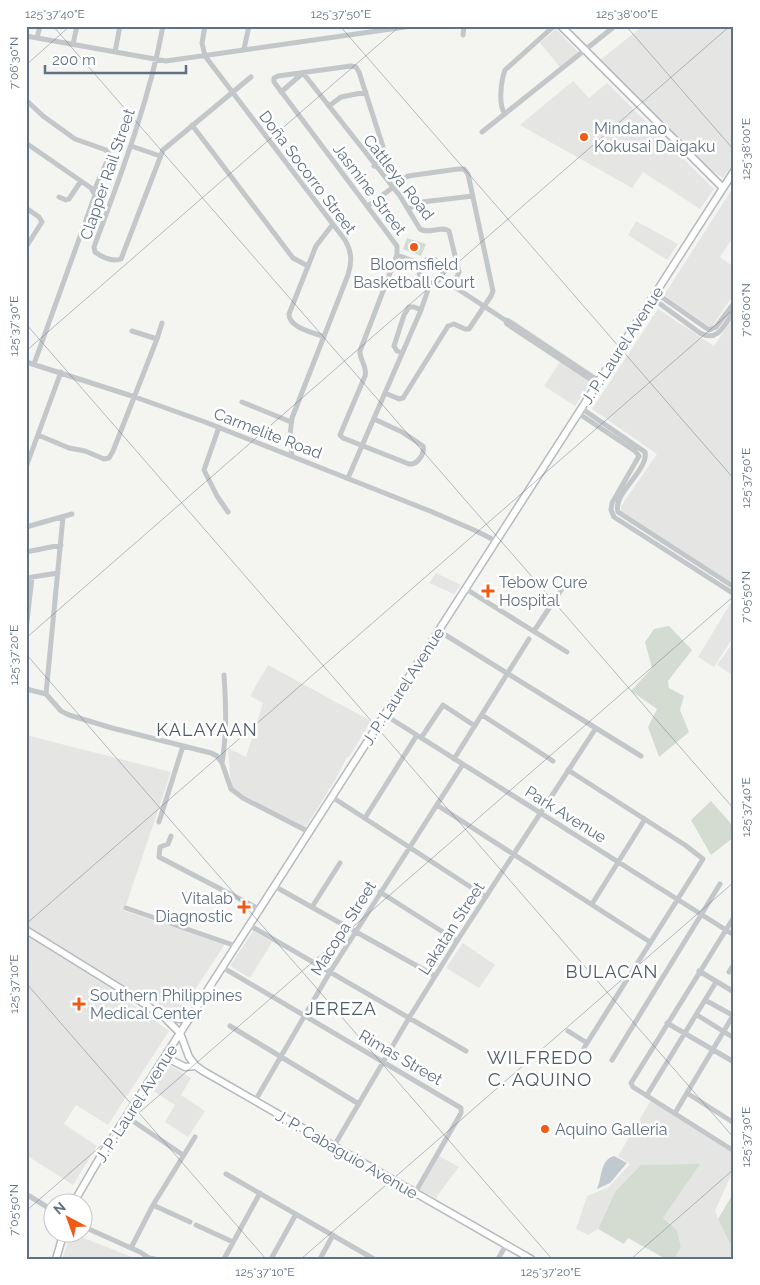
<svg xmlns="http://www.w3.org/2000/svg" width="760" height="1285" viewBox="0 0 760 1285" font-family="Raleway,sans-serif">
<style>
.built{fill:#e5e6e4}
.green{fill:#d4dcd1}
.water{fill:#bfc9cf}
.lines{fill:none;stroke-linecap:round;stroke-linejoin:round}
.major-casing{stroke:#b6babe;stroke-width:9}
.minor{stroke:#c3c7ca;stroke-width:5}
.major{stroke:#fff;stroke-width:6}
.ticks{fill:none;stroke:#617184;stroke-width:1;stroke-opacity:0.45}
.poi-dot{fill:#f05a15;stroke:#fff;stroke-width:2}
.labels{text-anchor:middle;stroke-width:5;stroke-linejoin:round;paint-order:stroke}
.poi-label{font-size:16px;fill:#617184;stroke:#fff;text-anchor:start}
.street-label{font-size:16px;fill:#617184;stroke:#fff}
.neighbourhood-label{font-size:18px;letter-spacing:1px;fill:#505b68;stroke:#fff}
.quarter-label{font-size:19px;letter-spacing:1px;fill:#505b68;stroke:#fff}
.neatline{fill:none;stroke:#617184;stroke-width:2}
.ticks-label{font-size:12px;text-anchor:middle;fill:#617184}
</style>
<rect width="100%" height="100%" fill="#f4f5f0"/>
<path class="built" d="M643,26H734V162L723,178L703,165L600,60Z
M556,29L578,52L560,67L540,43Z
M573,81L589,98L607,83L714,189L700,209L643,172L632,188L520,125Z
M734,186V236L720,257L734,267V294L711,328L664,295Z
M636,221L678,244L667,260L628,235Z
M658,309L714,346L734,317V585L621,512V506L657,454L592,409Z
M560,362L591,382L575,406L544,386Z
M436,573L461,585L454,594L429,583Z
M732,601L734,602V636L714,667L698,657Z
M734,641V676L717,665Z
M268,665L371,721L349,757H347L332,786H331L305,829L231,788L228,748L246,757L263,703L250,696Z
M26,735L171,772L124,911L225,944L179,1014L154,1002L135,991L128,1001L169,1031L108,1125L76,1105L64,1124L97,1146L73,1185L26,1155Z
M253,931L272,942L250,978L230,966Z
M463,943L495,965L479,988L446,968Z
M168,1064L191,1078L181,1095L205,1111L188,1137L165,1122L175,1105L152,1090Z
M651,1100L734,1154V1169L715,1211L734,1252V1259H674L681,1247L677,1230L663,1218L699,1164L615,1192L598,1229L588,1235L576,1229L587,1196L609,1187L630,1164L618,1156Z
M439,1156L459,1167L437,1196V1199L420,1190Z
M71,1233L137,1259H62Z"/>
<path class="green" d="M407,238L426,244L421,256L403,249Z
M669,626L692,650L668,681L669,688L684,696L680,710L689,732L659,757L648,727L657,709L631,691L652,668L645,642L654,629Z
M711,801L734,827V837L711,855L691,820Z
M700,1164L663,1218L677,1230L681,1247L674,1259H666L628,1238L624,1244L598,1229L615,1192L641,1165Z
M731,1197L734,1199V1252L718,1219Z"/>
<path class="water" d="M614,1156L627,1163L610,1183L597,1189C602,1178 600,1160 614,1156Z"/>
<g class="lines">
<g class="major-casing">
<path id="major" d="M561,26L723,188
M26,930L134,997L164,1017L180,1033L189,1057L196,1066L203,1071L531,1259
M164,1015L179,1019L189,1018
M165,1057L185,1067L196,1066
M74,1202L99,1159L734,171
M56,1259L64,1232"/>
</g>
<path class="minor" d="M163,26C149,102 121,174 94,247L95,252C101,257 113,262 121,259L163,150L251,77
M205,26L202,43L205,56L345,240C352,252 352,262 348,275L292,418L290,435L292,456
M463,35L464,26
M26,36L166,61L412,26
M37,38L40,26
M73,44L77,26
M244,49L249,26
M115,52L120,26
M281,92L303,73L400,196L420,229C430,235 440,225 449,231L459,272L453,286
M26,100L43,116L75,139L106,150L109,154L108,159L94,191
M329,106L341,97L366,92
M505,114C498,105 501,81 505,70L554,26
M192,125L293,258L308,266
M482,132L615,26
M26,143L91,188L95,195L34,364
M131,146L160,156
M59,197L66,200L69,199L81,181
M368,206L408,176L458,169H464L468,174L493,291L491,296L469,329H465L454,324L448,326L403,398L399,399L385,393
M26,208L39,217L42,222L26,247
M408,209L422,202L473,196
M397,255L421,264
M419 271a12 12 0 1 1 24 0a12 12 0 1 1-24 0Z
M441,278L505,320L509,321L599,381
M656,293L709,330L716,327L734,303
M652,298L700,333C718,343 725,324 734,311
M505,320L507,324L590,379
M132,331L157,339
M324,337C313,332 289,328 289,314L316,246L333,224
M402,353L397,351L394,346L404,315L409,307H414L421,310
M26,362L135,397L205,422L430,511L474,530L496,541
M242,402L291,422
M581,408L645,452C649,470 612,494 618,512L734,587
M578,413L635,451L639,456L612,503L611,510L614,517L734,594
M374,419L402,432L423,446C425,453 418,465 409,464L343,438L340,435L365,376C368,366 359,360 360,351L397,255V246L274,82V78L278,76L351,66L356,67L359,72L385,153L384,158L374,166
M219,427L204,470L217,496L228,512
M38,435L69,448L85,451L104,459L109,458L113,451L157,339L162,323
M26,467L61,372
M348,478L421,310L430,284
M26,527L72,514
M26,552L61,545
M26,578L58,573
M466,589L567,652
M26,630L32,577
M439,631L641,756
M534,631L567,581
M26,689L46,694
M46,694L61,711L69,715L112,728L211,753L217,756L222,763L231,789L243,798L309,832
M46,694L63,517
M385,715L734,935
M482,715L553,761
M421,738L443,705L475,726
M454,759L529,639
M222,763C227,733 226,705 224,675
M568,770L685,845L703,859L584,1048
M332,797L486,897
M437,805L650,942
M365,818L417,735
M159,822L183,746
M171,836L168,844L160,847L159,857L259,909
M274,886L435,976
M380,892L457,941
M592,904L645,819
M312,907L340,863
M126,908L236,946
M734,917L631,1083L633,1087L734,1151
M249,925L466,1051
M222,967L461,1108V1113L415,1193
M699,971L734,992
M729,972L734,964
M705,1000L734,1016
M697,1015L734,1038
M667,1023L734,1062
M230,1026L359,1104
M568,1031L587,1043
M612,1060L720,884
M687,1093L734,1123
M647,1095L716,982
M255,1101L330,972L463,764
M675,1113L734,1014
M127,1117L183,1155
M334,1146L409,1018L457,941L596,728
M226,1174L374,1259
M26,1194L52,1210
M153,1205L190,1222
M196,1225L233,1242
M82,1226L140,1252L149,1258L155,1259
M131,1248L153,1205L195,1137
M224,1259L260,1193
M271,1259L296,1214
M320,1259L333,1235
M498,1259L506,1245"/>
<use href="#major" class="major"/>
</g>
<path class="ticks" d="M53,26L734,809M340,26L734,479M626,26L734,150M26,65L70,26M26,324L734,1138M26,351L400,26M26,638L730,26M26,654L552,1259M26,924L734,309M26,983L266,1259M26,1211L734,596M301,1259L734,882M631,1259L734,1169"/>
<g class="poi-dot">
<circle cx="584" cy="137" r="5"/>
<circle cx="414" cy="247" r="5"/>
<path d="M485.5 583.5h5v5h5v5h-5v5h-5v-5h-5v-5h5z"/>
<path d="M241.5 899.5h5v5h5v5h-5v5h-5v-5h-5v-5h5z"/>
<path d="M76.5 996.5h5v5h5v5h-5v5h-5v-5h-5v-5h5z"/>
<circle cx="545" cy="1129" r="5"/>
</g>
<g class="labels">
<g class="poi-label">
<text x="594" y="134">Mindanao<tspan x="594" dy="18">Kokusai Daigaku</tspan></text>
<text x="414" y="270" text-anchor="middle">Bloomsfield<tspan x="414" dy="18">Basketball Court</tspan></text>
<text x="499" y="588">Tebow Cure<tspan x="499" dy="18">Hospital</tspan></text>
<text x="233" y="904" text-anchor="end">Vitalab<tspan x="233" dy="18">Diagnostic</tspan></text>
<text x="90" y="1001">Southern Philippines<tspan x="90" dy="18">Medical Center</tspan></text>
<text x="555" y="1135">Aquino Galleria</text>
</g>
<g class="street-label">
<text transform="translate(308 172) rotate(53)" y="6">Doña Socorro Street</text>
<text transform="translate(107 174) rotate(-71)" y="6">Clapper Rail Street</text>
<text transform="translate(399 177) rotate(52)" y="6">Cattleya Road</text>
<text transform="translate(370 189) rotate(53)" y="6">Jasmine Street</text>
<text transform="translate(622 345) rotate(-57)" y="6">J. P. Laurel Avenue</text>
<text transform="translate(268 433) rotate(21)" y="6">Carmelite Road</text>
<text transform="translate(403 686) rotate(-57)" y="6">J. P. Laurel Avenue</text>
<text transform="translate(566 814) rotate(32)" y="6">Park Avenue</text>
<text transform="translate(343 928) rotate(-58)" y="6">Macopa Street</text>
<text transform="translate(451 928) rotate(-57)" y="6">Lakatan Street</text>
<text transform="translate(401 1057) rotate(30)" y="6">Rimas Street</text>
<text transform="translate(136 1103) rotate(-57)" y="6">J. P. Laurel Avenue</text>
<text transform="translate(347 1154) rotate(30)" y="6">J. P. Cabaguio Avenue</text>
</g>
<g class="neighbourhood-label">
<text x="207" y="736">KALAYAAN</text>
<text x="612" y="978">BULACAN</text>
<text x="341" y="1015">JEREZA</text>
</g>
<g class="quarter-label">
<text x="540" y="1064">WILFREDO<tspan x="540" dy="22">C. AQUINO</tspan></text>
</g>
</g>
<rect width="760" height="1285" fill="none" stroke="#ffffff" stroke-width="55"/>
<g transform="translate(68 1218) rotate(319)"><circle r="24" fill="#ffffff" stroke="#c0c6ce"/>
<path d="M0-4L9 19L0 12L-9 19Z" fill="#f05a15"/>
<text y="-8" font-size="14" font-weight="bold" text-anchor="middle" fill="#617184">N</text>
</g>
<path d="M45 65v8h141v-8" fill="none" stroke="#617184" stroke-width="2.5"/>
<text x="52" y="65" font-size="15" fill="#617184" stroke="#ffffff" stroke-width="4" paint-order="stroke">200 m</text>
<rect x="28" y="28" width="704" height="1230" class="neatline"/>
<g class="ticks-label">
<text x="55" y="18">125°37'40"E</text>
<text x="341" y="18">125°37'50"E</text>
<text x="627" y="18">125°38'00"E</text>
<text transform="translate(14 63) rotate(-90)" y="4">7°06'30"N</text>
<text transform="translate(746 149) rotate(-90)" y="4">125°38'00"E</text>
<text transform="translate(746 310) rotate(-90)" y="4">7°06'00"N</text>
<text transform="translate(14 326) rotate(-90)" y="4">125°37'30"E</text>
<text transform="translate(746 478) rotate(-90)" y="4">125°37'50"E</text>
<text transform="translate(746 597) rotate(-90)" y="4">7°05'50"N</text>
<text transform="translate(14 655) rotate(-90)" y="4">125°37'20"E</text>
<text transform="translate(746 807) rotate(-90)" y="4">125°37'40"E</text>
<text transform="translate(14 984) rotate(-90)" y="4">125°37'10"E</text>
<text transform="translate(746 1137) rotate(-90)" y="4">125°37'30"E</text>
<text transform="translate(14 1210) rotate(-90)" y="4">7°05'50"N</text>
<text x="265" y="1276">125°37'10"E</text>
<text x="551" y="1276">125°37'20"E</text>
</g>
</svg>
